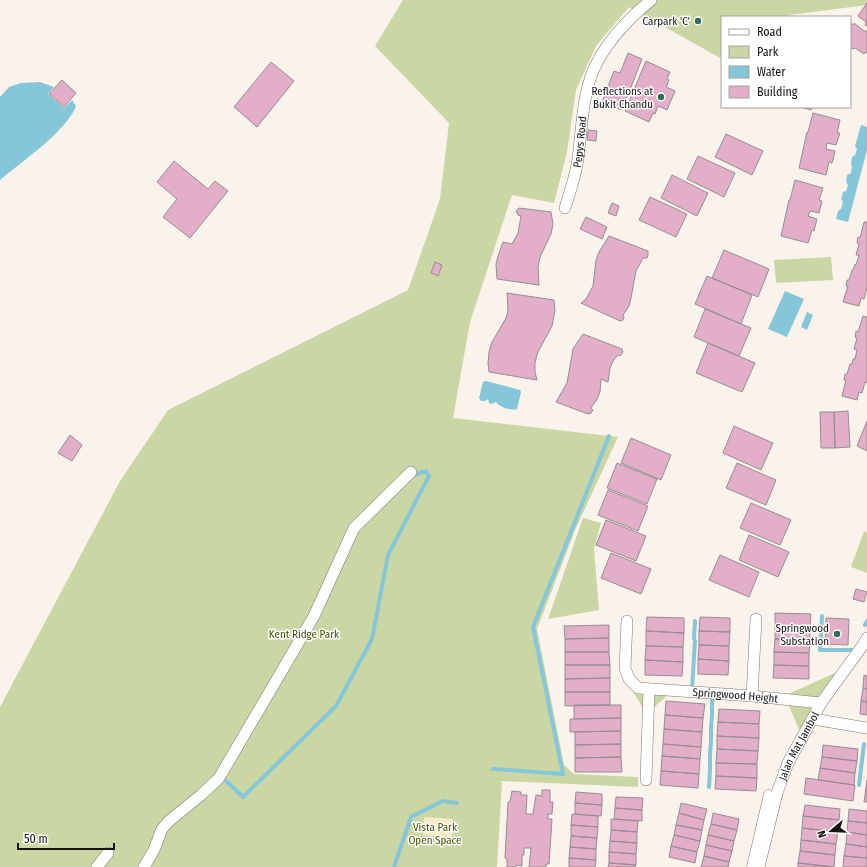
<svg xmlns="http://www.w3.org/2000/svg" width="867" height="867" viewBox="0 0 867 867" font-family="'Fira Sans Condensed',sans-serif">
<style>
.green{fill:#cad7a4}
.sand{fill:#f5ebc5}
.water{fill:#85c6d8}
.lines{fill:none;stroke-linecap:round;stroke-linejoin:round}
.stream{stroke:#85c6d8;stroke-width:4}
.building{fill:#e3aec8;stroke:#968d91}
.pedestrian-casing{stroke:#7d7670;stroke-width:9}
.minor-casing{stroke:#7d7670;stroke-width:12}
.pedestrian{stroke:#fff;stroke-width:8}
.minor{stroke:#fff;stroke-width:11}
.poi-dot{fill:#336e58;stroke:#fff;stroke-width:1.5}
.labels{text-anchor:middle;stroke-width:3;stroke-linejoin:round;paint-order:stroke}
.poi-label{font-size:11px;fill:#161311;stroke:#fff;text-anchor:end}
.street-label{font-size:11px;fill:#161311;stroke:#fff}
.park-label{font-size:11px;fill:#485400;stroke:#fff}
</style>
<rect width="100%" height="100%" fill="#faf3ec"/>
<path class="green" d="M403,0H867V5L790,15L789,17H722V59L629,7L596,46L576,90L567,152L554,203L512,195L470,322L453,418L618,437L576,528L537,629L564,765L574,774L638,777V787L501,781L500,782H502L497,867H0V707L120,481L168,410L408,290L440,199L449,123L375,46Z
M831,257L833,280L776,283L774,260Z
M583,518L601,523L594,549L599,610L548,619Z
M864,531L867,533V573L851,567Z
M837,672L818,698L786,695Z
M632,690L637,694L644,695V710Z
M654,695L667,696L653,708Z
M789,706L812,708L800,732Z"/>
<path class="sand" d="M424,817L453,819L452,837L423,835Z"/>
<path class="water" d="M40,82L54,87L48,94L64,108L72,100L76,106C67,131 21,162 0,180V97L9,87L21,83Z
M861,125L867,127V150L848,222L836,219L838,211L841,209L843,202L841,199L843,192L846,191L848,185L846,182L847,175L851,173L852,167L851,164L852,157L855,155L857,149L855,146Z
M785,291L804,299L787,337L768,329Z
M807,312L813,315L807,330L801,327Z
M486,381L520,390L521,392L517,409C511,411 499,407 496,402L491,404L489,403L488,399L485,401H481L479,398L483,382Z"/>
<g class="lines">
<path class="stream" d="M822,616L820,650H852
M865,625L867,621
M694,639L695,621
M694,656L695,641
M692,689L694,657
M712,714V698
M711,728L712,715
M711,741V729
M710,754L711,742
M493,769L563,774L533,627L609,436
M710,769V755
M222,779L223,778L243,797L336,706L372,639L388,555L429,476L426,471L412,476
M859,785L864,744
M709,787L710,769
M394,867L411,817L443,801L457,803"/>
</g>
<path class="building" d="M867,3V26L865,25L866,22L858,16Z
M850,22L853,25L854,23L864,31H867V53L866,52L864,54L855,48L853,49L850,47Z
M628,53L642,59L622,110L602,102L614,71L620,73Z
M646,61L670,72L667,79L669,80L666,87L675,91L667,110L658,106L655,114L653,113L649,122L625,111Z
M271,62L294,81L257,127L234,107Z
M62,80L76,93L64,107L49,94Z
M800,107H812L811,110Z
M813,113L840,120L837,133H840L836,145L827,143L826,149L835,151L832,163L829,162L826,175L799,168L807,132H808Z
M588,130L597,131L596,141L587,140Z
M726,134L763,151L752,175L715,157Z
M698,156L735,173L724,197L687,179Z
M174,161L208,189L215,181L228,191L190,238L163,217L177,199L157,182Z
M672,175L708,193L697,216L661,198Z
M795,180L823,188L819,200L822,201L819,213L810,211L808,216L817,219L814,231L812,230L808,243L781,236L789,200H790Z
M650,197L687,214L676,237L639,220Z
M612,203L619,206L616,216L608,213Z
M519,208L551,212L553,224L551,234L540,257L538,267L539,285L497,279L496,264L498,256L503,242L512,244L518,233L521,216L518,215L516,211Z
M586,217L607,227L602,239L580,229Z
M864,222H867V288L864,299L861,298L859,306L843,302L848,286H846L847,280H849L852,270H853L855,264L856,265L859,255H856L859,244L857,243L858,237L860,238Z
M609,236L648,251V255L647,258H643L636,271L631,298L629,306L623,315L624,317L623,320L620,321L581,303L586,299L593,286L596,260L599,252Z
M724,250L769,269L758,297L712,278Z
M435,262L442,265L438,276L431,273Z
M707,276L752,295L741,324L695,304Z
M507,293L554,300L555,310L552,326L538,352L535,362V372L537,380L489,372L488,363L489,352L492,342L506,318L508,311Z
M705,309L751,328L739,356L694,337Z
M863,316L867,317V383L865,382L862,393L859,392L857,400L842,396L846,380H844L845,374H847L850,364H852L853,359H855L857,350L854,349L857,338L855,337L856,331L858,332Z
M583,334L622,349L623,352L621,355L617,356L613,361L610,368L608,382L601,379L600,392L597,399L591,408L593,410L591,413L588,414L556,402L567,383L573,349Z
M708,343L755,363L742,392L696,373Z
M848,411L850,447L835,448L834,412Z
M820,412H834L835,448H821Z
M867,421V451L857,446Z
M734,426L773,443L761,470L723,453Z
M70,435L82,445L72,461L58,453Z
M631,438L671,455L661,480L621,463Z
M617,463L657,479L647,504L607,488Z
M737,463L776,480L766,505L726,488Z
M608,490L648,506L638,531L598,515Z
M751,503L791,520L780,545L740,528Z
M606,520L646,536L636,561L596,545Z
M749,535L789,552L778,577L739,560Z
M611,553L651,569L641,594L601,578Z
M720,555L759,572L749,597L709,580Z
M856,589L867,592L864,602L853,599Z
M775,613L811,614L810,627L775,626Z
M647,617L684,618V633L646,631Z
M700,617L730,618V632L699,631Z
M826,618L849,619L848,645L825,644Z
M609,625V638L565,639L564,626Z
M775,626L810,627V640L775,639Z
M646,631L684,633L683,647L646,646Z
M699,631L730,632L729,646L699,645Z
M609,638V652H565V639Z
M775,639L810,640L809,653L774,652Z
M699,645L729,646V661L698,659Z
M646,646L683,647V662L645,660Z
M565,652H609L610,665H565Z
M774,652L809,653V666L774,665Z
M698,659L729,661L728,675L698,674Z
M645,660L683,662L682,676L645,675Z
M565,665H610V678L565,679Z
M774,665L809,666V679L773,678Z
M864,675L867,676V689L863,688Z
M610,678V692H565V679Z
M863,688L867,689V702L861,701Z
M565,692H610V705L565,706Z
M666,701L705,704L703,718L665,715Z
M861,701L867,702V715L860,714Z
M574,705H621V718L574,719Z
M719,709L760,711L759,724L718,722Z
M665,715L703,718L702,732L664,729Z
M621,718V731L570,732V719Z
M718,722L759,724V738L717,736Z
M664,729L702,732L701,747L663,744Z
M621,731V744L575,745V732Z
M717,736L759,738L758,751L717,749Z
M621,744V757L575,758V745Z
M663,744L701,747L700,759L662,756Z
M823,745L858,749L857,761L822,757Z
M717,749L758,751L757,764L716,763Z
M662,756L700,759L699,774L661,771Z
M621,757L622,772H575V758Z
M822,757L857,761L855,773L820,768Z
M716,763L757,764V778L716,776Z
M820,768L855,773L854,785L818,780Z
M661,771L699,774L698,788L660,785Z
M716,776L757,778L756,791L715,789Z
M806,778L855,785L853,801L804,794Z
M867,780V802H864Z
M542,790H550V802H553L552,814H548V819H552L549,864H546V867H529L531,848H524V855H522V866L516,865V867H507V859L505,858L508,802H510L512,791L521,792V795H527L526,814H533L536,795L542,796Z
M576,792L602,794V805L575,803Z
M616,797L643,798L642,810L615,808Z
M575,803L602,805L601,816L575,814Z
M681,803L707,809L704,820L679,813Z
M805,805L840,809L839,820L803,816Z
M615,808L642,810V821L614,819Z
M849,809L867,811V823L848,821Z
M679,813L704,820L702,830L676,825Z
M713,813L739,819L737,830L711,824Z
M572,814L598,816V827L571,825Z
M803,816L839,820L838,832L802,828Z
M611,819L638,821L637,832L611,830Z
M848,821L867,823V835L847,832Z
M711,824L737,830L734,841L708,835Z
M571,825L598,827L597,838L571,836Z
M676,825L702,830L700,841L674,835Z
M802,828L838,832L836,844L801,840Z
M611,830L637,832V843L610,841Z
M847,832L867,835V847L846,844Z
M674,835L700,841L697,852L671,846Z
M708,835L734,841L732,851L706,845Z
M571,836L597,838L596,849L570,847Z
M801,840L836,844L835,855L800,851Z
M610,841L637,843L636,854L609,852Z
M846,844L867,847V858L844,856Z
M706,845L732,851L729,862L704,856Z
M671,846L697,852L695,863L669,857Z
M570,847L596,849V860L569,858Z
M800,851L835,855L834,867L798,863Z
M609,852L636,854V865L609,863Z
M704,856L729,862L728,867H701Z
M844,856L867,858V867H843Z
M569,858L596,860L595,867H569Z
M609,863L636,865L635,867H608Z
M798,863L834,867H798Z"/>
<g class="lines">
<g class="pedestrian-casing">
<path id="pedestrian" d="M751,867L768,794"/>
</g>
<g class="minor-casing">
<g id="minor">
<path id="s1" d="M565,208C570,192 576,175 578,158C582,129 582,98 593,71C605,43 628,19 651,0"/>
<path id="s2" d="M627,621L625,668L629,679L638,688L752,696L821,703"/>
<path d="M752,696L756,619"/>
<path d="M813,719L867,728"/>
<path d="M646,780L649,690"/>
<path d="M97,867L108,853"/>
<path d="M144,867L154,850L162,829L169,821L201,795L219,778L314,616L354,528L411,472"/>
<path id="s3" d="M759,867L777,793L788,763L821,703L863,645L867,638"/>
</g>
</g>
<use href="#pedestrian" class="pedestrian"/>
<use href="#minor" class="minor"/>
</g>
<g class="poi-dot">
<circle cx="698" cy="21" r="4"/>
<circle cx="661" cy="97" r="4"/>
<circle cx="837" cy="634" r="4"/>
</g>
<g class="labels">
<g class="poi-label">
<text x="690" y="25">Carpark 'C'</text>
<text x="653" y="95">Reflections at<tspan x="653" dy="13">Bukit Chandu</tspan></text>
<text x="829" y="632">Springwood<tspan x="829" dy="13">Substation</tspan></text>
</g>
<g class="street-label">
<text dy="4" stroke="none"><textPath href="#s1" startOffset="68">Pepys Road</textPath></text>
<text dy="4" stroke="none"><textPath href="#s2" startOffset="169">Springwood Height</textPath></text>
<text dy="4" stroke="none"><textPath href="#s3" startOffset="128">Jalan Mat Jambol</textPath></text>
</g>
<g class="park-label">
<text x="304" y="638">Kent Ridge Park</text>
<text x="435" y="831">Vista Park<tspan x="435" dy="13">Open Space</tspan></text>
</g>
</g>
<rect x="721" y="16" width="130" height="92" fill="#ffffff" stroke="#a2a1a0"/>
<rect x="729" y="29" width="20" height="6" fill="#ffffff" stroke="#a2a1a0"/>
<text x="757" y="36" font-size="12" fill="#161311">Road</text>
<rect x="729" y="46" width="20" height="12" fill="#cad7a4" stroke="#a2a1a0"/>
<text x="757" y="56" font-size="12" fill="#161311">Park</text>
<rect x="729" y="66" width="20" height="12" fill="#85c6d8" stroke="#a2a1a0"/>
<text x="757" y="76" font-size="12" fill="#161311">Water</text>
<rect x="729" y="86" width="20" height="12" fill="#e3aec8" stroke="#a2a1a0"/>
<text x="757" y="96" font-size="12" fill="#161311">Building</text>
<g transform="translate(831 831) rotate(251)" stroke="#ffffff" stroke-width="3" paint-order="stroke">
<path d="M0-3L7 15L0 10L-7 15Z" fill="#161311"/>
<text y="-6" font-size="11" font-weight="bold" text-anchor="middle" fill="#161311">N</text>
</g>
<path d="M18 843v6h96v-6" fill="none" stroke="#161311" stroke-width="2"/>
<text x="24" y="843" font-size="12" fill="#161311" stroke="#ffffff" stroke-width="3" paint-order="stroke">50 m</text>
</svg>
